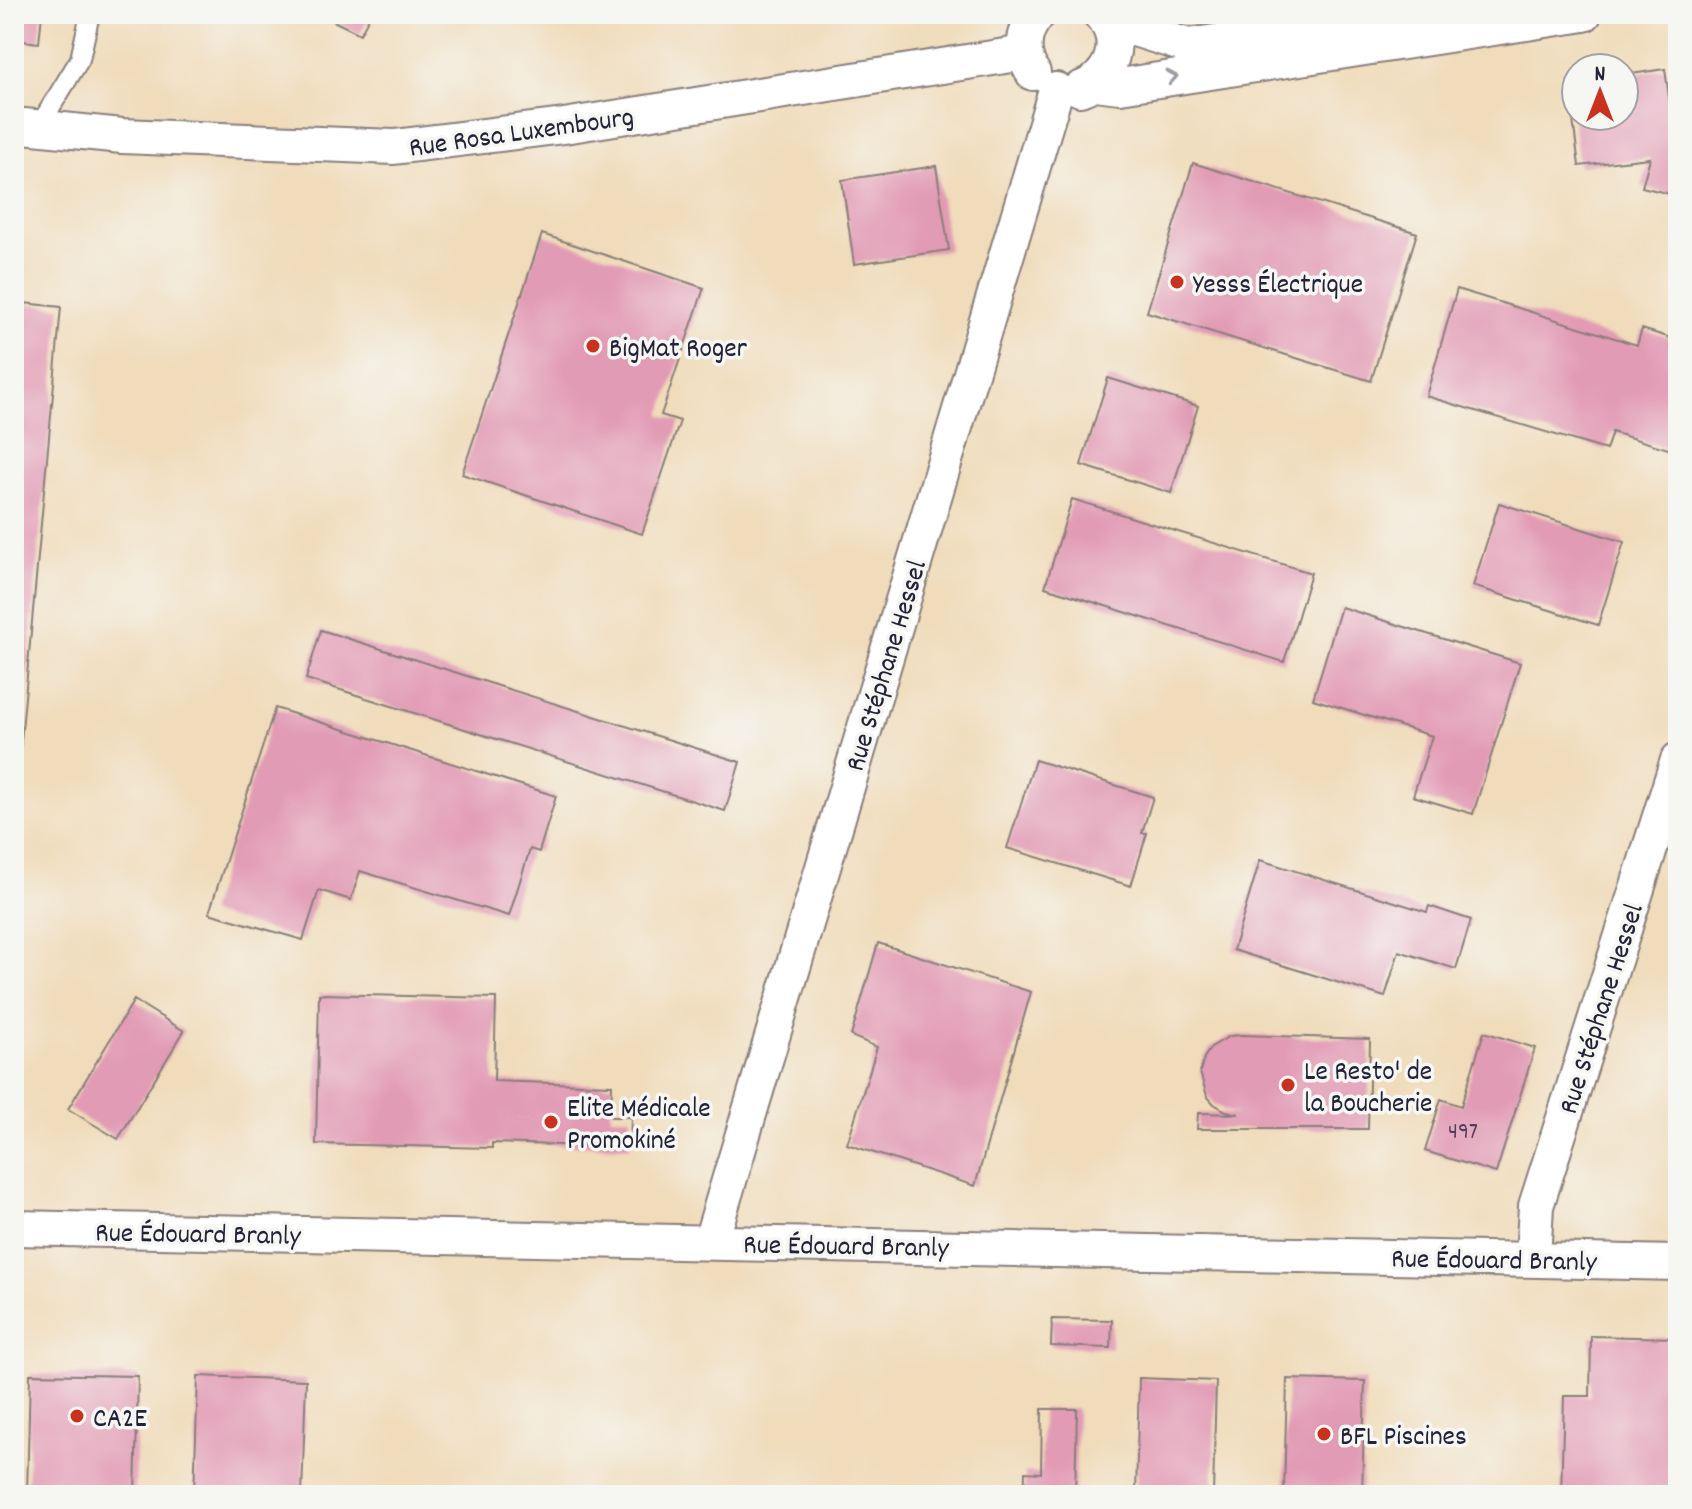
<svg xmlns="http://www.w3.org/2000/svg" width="1692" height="1509" viewBox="0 0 1692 1509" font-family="Dekko,sans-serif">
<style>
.building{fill:#e29bb5}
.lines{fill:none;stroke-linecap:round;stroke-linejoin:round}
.lane-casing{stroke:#897e7a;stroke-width:22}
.street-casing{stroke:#897e7a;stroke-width:38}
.lane{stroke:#fff;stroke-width:18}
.street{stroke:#fff;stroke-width:34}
.oneway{stroke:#9c9ca7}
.poi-dot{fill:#c8321e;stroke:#f6f6f2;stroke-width:3}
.labels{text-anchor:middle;stroke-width:7;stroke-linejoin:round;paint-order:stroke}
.number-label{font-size:24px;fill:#52405a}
.street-label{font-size:28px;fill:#22223b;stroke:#f6f6f2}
.poi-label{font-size:28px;fill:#22223b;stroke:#f6f6f2;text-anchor:start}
</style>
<rect width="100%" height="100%" fill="#f6f6f2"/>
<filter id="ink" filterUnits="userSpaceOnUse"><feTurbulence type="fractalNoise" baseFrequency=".0125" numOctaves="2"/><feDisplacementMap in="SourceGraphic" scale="16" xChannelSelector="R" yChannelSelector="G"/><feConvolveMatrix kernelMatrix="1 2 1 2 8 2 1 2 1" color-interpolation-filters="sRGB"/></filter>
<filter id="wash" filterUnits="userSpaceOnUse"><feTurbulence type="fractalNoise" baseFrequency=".006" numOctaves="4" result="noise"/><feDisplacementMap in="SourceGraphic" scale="32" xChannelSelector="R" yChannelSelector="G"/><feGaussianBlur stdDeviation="1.8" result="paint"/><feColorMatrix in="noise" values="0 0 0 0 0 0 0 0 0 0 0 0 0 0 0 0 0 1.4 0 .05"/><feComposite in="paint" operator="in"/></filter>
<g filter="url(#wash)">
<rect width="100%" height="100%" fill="#f0dbba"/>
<g id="blocks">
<path class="building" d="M14,14H42L39,43L14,40Z
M319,14H371L360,34Z
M1665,69L1670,105L1678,107V196L1642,187L1650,158L1579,166L1568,81H1576V116H1624V75Z
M1193,163L1417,233L1371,381L1147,312Z
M936,166L949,250L854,264L842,180Z
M542,234L704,288L661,415L680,421L642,534L462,474Z
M1457,289L1637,345L1642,329L1674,339L1671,349L1678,352V452L1612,432L1606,450L1426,396Z
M14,302L61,307L16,795H14Z
M1108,378L1198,406L1171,493L1081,465Z
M1072,499L1311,573L1284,662L1045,587Z
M1499,503L1624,542L1598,625L1473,586Z
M1341,607L1520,663L1473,814L1413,796L1432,736L1313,699Z
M321,630L740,762L725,811L306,679Z
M275,708L556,796L539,852L530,849L509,916L360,871L351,900L319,890L303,940L209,913Z
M1035,760L1153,797L1142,833H1147L1131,886L1007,848Z
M1260,860L1427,912L1429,906L1471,920L1456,969L1399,951L1385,997L1233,950Z
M878,943L1031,992L975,1186L847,1144L877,1047L851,1036Z
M319,994L496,998L494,1081L612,1085L611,1117H631L630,1147L492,1143V1148L316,1144Z
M134,1000L184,1031L118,1139L68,1109Z
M1484,1032L1535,1048L1496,1173L1425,1151L1441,1099L1461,1106Z
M1241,1035L1370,1039L1368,1129H1197L1198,1113L1239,1114L1226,1111L1214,1104L1207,1096L1200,1072L1204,1058L1211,1047L1230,1036Z
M1052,1319L1112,1320L1111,1348L1051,1346Z
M1591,1336L1678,1338V1495H1561L1564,1396H1590Z
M30,1374L138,1376L135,1495H27Z
M198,1376L306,1380L302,1495H194Z
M1139,1378L1216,1381L1213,1495H1136Z
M1287,1379L1365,1381L1362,1495H1284Z
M1042,1409H1077L1075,1495H1024L1025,1472L1041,1473Z"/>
</g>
</g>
<g filter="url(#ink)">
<use href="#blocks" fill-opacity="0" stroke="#897e7a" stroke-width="2"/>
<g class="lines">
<g class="lane-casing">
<path id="lane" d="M38,128L80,59L90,14"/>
</g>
<g class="street-casing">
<path id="street" d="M1106,20L1188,46L1404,14
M1033,73C1020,53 1022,32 1038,14
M1095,83L1120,86L1584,14
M1080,89C1112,78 1126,40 1100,14
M14,125L122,136L394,147L564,126L1024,53
M14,1228L1678,1263
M711,1241L1056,90
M1533,1259L1536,1206L1678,760"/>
</g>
<use href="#lane" class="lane"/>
<use href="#street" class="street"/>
</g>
<defs><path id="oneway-chevron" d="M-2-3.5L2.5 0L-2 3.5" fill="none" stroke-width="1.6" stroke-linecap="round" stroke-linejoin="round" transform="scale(2)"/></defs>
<use class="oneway" href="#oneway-chevron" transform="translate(1172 77) rotate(-10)"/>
</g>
<g class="poi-dot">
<circle cx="1177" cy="282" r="8"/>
<circle cx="593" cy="346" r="8"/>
<circle cx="1288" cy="1085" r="8"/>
<circle cx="551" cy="1122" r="8"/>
<circle cx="77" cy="1416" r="8"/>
<circle cx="1324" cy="1434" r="8"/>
</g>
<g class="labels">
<g class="number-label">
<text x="1463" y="1138">497</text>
</g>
<g class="street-label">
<text transform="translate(521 130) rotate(-8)" y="10">Rue Rosa Luxembourg</text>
<text transform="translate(884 665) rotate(-73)" y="10">Rue Stéphane Hessel</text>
<text transform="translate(1599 1008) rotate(-72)" y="10">Rue Stéphane Hessel</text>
<text transform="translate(198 1232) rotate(1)" y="10">Rue Édouard Branly</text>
<text transform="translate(846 1244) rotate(1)" y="10">Rue Édouard Branly</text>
<text transform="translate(1494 1258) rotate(1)" y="10">Rue Édouard Branly</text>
</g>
<g class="poi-label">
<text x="1193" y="292">Yesss Électrique</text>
<text x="609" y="356">BigMat Roger</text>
<text x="1304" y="1079">Le Resto' de<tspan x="1304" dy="32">la Boucherie</tspan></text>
<text x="567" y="1116">Elite Médicale<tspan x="567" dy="32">Promokiné</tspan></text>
<text x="93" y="1426">CA2E</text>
<text x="1340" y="1444">BFL Piscines</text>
</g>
</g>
<rect width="1692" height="1509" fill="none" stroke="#f6f6f2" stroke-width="48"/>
<g transform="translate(1600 92)"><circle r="38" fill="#f6f6f2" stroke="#a1a1a9" stroke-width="2"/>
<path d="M0-6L14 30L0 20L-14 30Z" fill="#c8321e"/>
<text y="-12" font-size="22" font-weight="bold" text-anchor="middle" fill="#22223b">N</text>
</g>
</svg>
